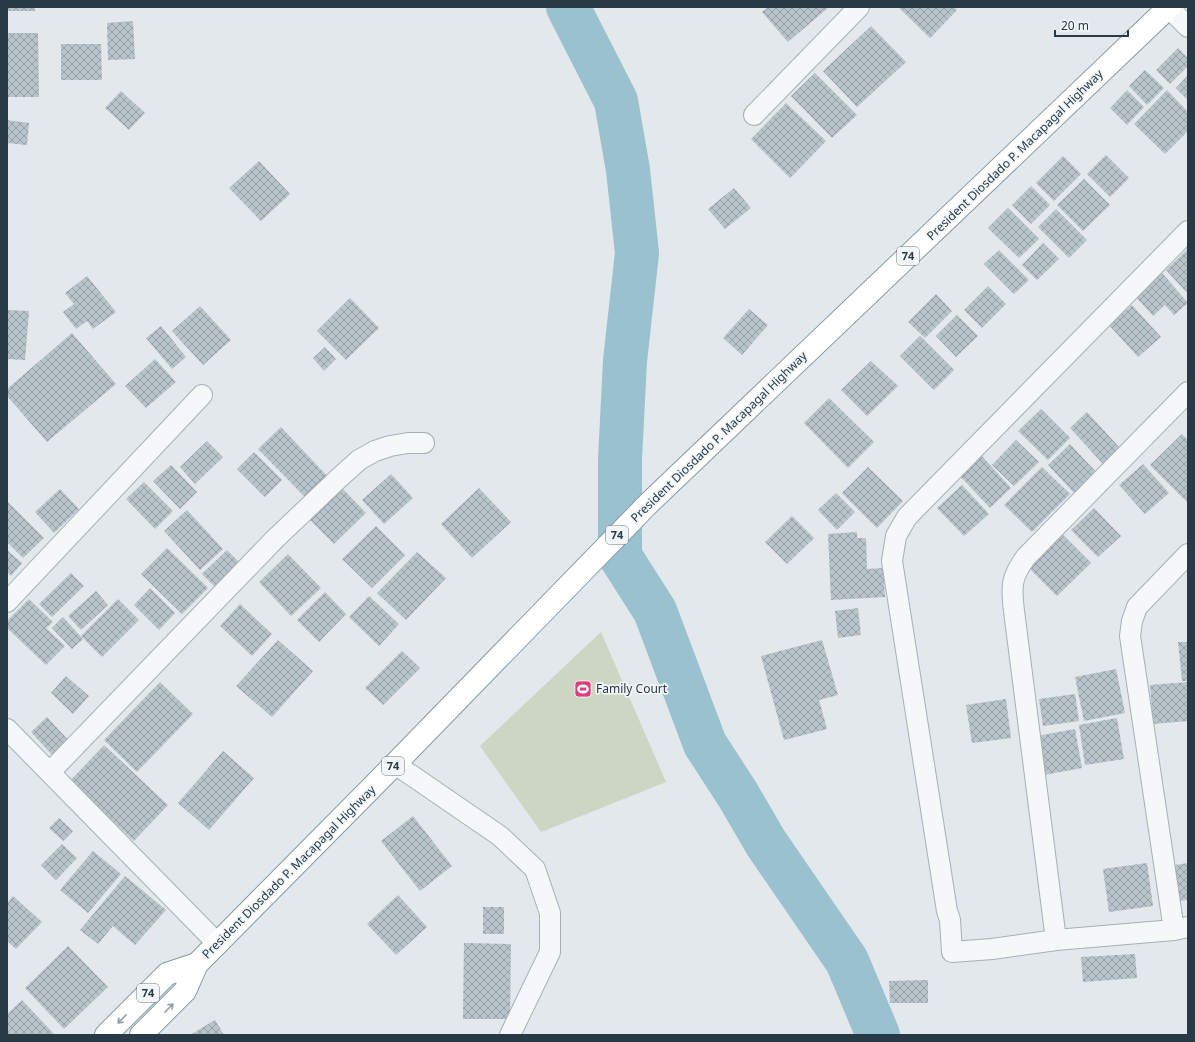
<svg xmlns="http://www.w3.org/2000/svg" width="1195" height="1042" viewBox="0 0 1195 1042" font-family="'Noto Sans',sans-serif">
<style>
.green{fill:#ccd6c2}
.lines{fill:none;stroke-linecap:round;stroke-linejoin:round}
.river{stroke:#9ac1ce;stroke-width:44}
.building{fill:url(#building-cross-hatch)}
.street-casing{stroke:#a6b0b6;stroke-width:22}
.highway-casing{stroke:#889aa4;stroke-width:24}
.street{stroke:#f5f8f9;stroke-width:20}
.highway{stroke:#fff;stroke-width:22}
.oneway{stroke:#949ca2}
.labels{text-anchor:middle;stroke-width:3.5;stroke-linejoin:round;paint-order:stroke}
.shield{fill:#f2f6f8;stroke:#65727b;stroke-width:1}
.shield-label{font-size:11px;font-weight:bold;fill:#283a45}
.street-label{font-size:12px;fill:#283a45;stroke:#f2f6f8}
.poi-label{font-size:12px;fill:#283a45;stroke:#f2f6f8;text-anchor:start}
</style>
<defs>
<pattern id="building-cross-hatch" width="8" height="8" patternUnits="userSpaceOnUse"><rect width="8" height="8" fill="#b8c3ca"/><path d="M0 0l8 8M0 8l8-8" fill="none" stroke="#969fa6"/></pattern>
</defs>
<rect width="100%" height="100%" fill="#e2e8eb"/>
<path class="green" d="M601,632L666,782L541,832L480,746Z"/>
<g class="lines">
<path class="river" d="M568,7L616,101L628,170L637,253L625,361L620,459V556L655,611L705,744L738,795L766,843L847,961L878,1035"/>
</g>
<path class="building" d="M7,7H35V11H7Z
M768,7H829L788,42L762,12Z
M898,7H954L957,10L930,38Z
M133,21L135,59L108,60L107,23Z
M871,26L906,62L857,107L823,71Z
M7,33H38L39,97H7Z
M61,44H101L102,80H61Z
M1178,48L1188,58V66L1170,84L1156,70Z
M1145,70L1164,88L1147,105L1129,86Z
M815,73L857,115L832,138L791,96Z
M1188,75V100L1176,88Z
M1127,90L1144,107L1127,125L1110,108Z
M1167,90L1188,112V131L1165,154L1134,124Z
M121,91L145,113L129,130L105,108Z
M786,103L826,141L790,178L751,139Z
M7,120L29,123L27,145L7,143Z
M1106,155L1129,178L1110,197L1087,174Z
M1063,156L1081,174L1054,201L1036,183Z
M259,161L290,194L261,221L229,188Z
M1084,179L1110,205L1083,231L1057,205Z
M1031,186L1050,205L1031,224L1012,205Z
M734,188L751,208L725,229L708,209Z
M1008,208L1039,239L1019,258L988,228Z
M1056,209L1087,240L1069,258L1038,227Z
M1043,243L1059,259L1037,280L1022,265Z
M1188,249V294L1166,270Z
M999,250L1029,280L1014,294L984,264Z
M1162,273L1188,303L1174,315L1165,305L1153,316L1136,297Z
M87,276L116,312L93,329L87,321L76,329L63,312L74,304L65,293Z
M988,286L1006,304L982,328L964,310Z
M936,294L952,311L925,338L908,322Z
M350,298L379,328L346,360L317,331Z
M1132,305L1161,337L1138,357L1109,325Z
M200,306L231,340L203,365L172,331Z
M749,309L768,325L742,355L723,338Z
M7,310L29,311L25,360L7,359Z
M957,315L978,336L956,357L936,336Z
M161,326L186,357L172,369L146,338Z
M72,333L116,384L47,442L7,396V389Z
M920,336L954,370L934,390L900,356Z
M325,347L336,359L324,371L313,358Z
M155,359L176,382L146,408L125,386Z
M871,361L898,386L867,416L841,390Z
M829,398L874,442L848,468L804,423Z
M1041,409L1070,438L1048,460L1018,431Z
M1087,412L1120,448L1103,464L1070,428Z
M281,427L329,478L307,499L258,449Z
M1182,434L1188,440V503L1150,465Z
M1016,440L1039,462L1014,486L992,465Z
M207,441L223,457L195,484L180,467Z
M1070,444L1097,473L1075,494L1048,465Z
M254,452L282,480L265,497L237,469Z
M981,455L1011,488L990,508L959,475Z
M1143,464L1169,493L1145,514L1119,485Z
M171,465L197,492L180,509L153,481Z
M868,467L903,501L877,528L842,493Z
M1042,467L1070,494L1032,532L1004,505Z
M391,474L413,498L384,524L362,500Z
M144,482L173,511L155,529L126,499Z
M962,485L989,514L964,536L937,508Z
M342,488L366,513L334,544L309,519Z
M479,488L511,522L472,558L441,524Z
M60,489L79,509L54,533L35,512Z
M836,493L855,512L837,530L818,510Z
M8,502L44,538L23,558L7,542V503Z
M1094,508L1121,536L1098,557L1071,530Z
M187,510L223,549L200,570L164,531Z
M792,516L814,538L787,564L765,542Z
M376,526L405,555L372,588L342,559Z
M857,532V538H866L867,569L883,568L885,597L831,600L828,534Z
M1062,534L1091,563L1057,596L1029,568Z
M167,548L208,588L182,614L141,574Z
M7,550L22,563L11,576L7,572Z
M227,550L239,562L214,586L202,574Z
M417,552L446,578L406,620L377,593Z
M288,554L321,588L291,616L259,582Z
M71,573L84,586L52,617L39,604Z
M150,588L175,613L159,630L134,605Z
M96,591L108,605L81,630L68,616Z
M325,592L346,614L319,642L297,620Z
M369,596L399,624L379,646L349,617Z
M29,599L53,622L46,628L65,646L46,665L7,628V621Z
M118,599L139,620L102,657L81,636Z
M240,604L272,634L252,656L220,626Z
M858,608L861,635L838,638L835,611Z
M63,617L83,639L72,649L52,628Z
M278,640L313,671L272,717L236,686Z
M822,640L838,695L819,700L827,729L784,740L761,656Z
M1178,642H1188V681H1182Z
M402,651L420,668L383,705L365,688Z
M1116,669L1125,713L1084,721L1075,677Z
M66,676L89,696L73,714L51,693Z
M160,682L193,714L137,772L104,740Z
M1188,682V721L1153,724L1150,685Z
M1075,694L1079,721L1043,726L1039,699Z
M1006,699L1011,738L972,743L966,705Z
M47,717L70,742L54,757L31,732Z
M1117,718L1124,759L1085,765L1079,725Z
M1075,729L1082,768L1044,775L1037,736Z
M104,745L168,805L134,841L70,781Z
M223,751L254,778L209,830L178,803Z
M413,816L452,866L420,891L381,841Z
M59,818L73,831L63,841L49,828Z
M62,844L77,858L56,880L41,865Z
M93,851L121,874L88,913L60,890Z
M1147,863L1153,906L1109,912L1103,869Z
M1188,863V900L1179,901L1175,865Z
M125,876L166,910L135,945L113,926L98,944L80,930Z
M398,895L427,927L396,955L367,924Z
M13,896L42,922L16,949L7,941V903Z
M483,907H504V934H483Z
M464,943L511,944L510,1019H463Z
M68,946L108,987L64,1029L25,988Z
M1135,954L1137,978L1083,982L1081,957Z
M928,980V1003H890L889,981Z
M22,1000L55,1035H7V1014Z
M215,1020L224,1035H190Z"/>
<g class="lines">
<g class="street-casing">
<path id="street" d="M1169,8L1188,27
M754,115L859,7
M1188,231L907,517L896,536L892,561L947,911L950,920L952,952L992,949L1056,940L1174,930L1188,927
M7,602L202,395
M7,729L218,944
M395,764L500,836L535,869L550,913V952L510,1035
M50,772L275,539L339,478L359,460L375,451L390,446L408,443H424
M1174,930L1130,636L1132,621L1137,607L1188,554
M1056,940L1014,611C1011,586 1011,577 1026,557L1188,392"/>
</g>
<g class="highway-casing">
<path id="highway" d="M106,1035L167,974L197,964
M141,1035L185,991L197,964L395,764L647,505L1169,7"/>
</g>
<use href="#street" class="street"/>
<use href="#highway" class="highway"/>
</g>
<defs><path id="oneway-shaft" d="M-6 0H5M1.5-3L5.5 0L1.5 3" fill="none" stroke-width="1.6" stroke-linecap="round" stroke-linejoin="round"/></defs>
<g class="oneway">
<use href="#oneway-shaft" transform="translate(169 1008) rotate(-45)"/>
<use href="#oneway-shaft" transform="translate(122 1019) rotate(135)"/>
</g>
<defs>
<g id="stadium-square" transform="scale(0.9)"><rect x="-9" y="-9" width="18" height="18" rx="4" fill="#db3d7e" stroke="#f2f6f8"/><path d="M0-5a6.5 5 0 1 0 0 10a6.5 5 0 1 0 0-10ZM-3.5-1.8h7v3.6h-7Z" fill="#fff"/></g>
</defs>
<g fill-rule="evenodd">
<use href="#stadium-square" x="583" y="689"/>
</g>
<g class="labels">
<g class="shield">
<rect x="897" y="247" width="22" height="18" rx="3"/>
<rect x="606" y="526" width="22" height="18" rx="3"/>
<rect x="382" y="757" width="22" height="18" rx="3"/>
<rect x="137" y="984" width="22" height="18" rx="3"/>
</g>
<g class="shield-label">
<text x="908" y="260">74</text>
<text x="617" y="539">74</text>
<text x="393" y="770">74</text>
<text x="148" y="997">74</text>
</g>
<g class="street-label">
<text transform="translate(1015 155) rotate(-44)" y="4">President Diosdado P. Macapagal Highway</text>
<text transform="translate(719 437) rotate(-44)" y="4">President Diosdado P. Macapagal Highway</text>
<text transform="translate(289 872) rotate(-45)" y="4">President Diosdado P. Macapagal Highway</text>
</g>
<g class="poi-label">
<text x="596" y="693">Family Court</text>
</g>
</g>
<rect width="1195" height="1042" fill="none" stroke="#283a45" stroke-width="16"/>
<path d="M1055 30v6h73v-6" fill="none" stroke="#283a45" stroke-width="2"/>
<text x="1061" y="30" font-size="12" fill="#283a45" stroke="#f2f6f8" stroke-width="3" paint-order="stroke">20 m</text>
</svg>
